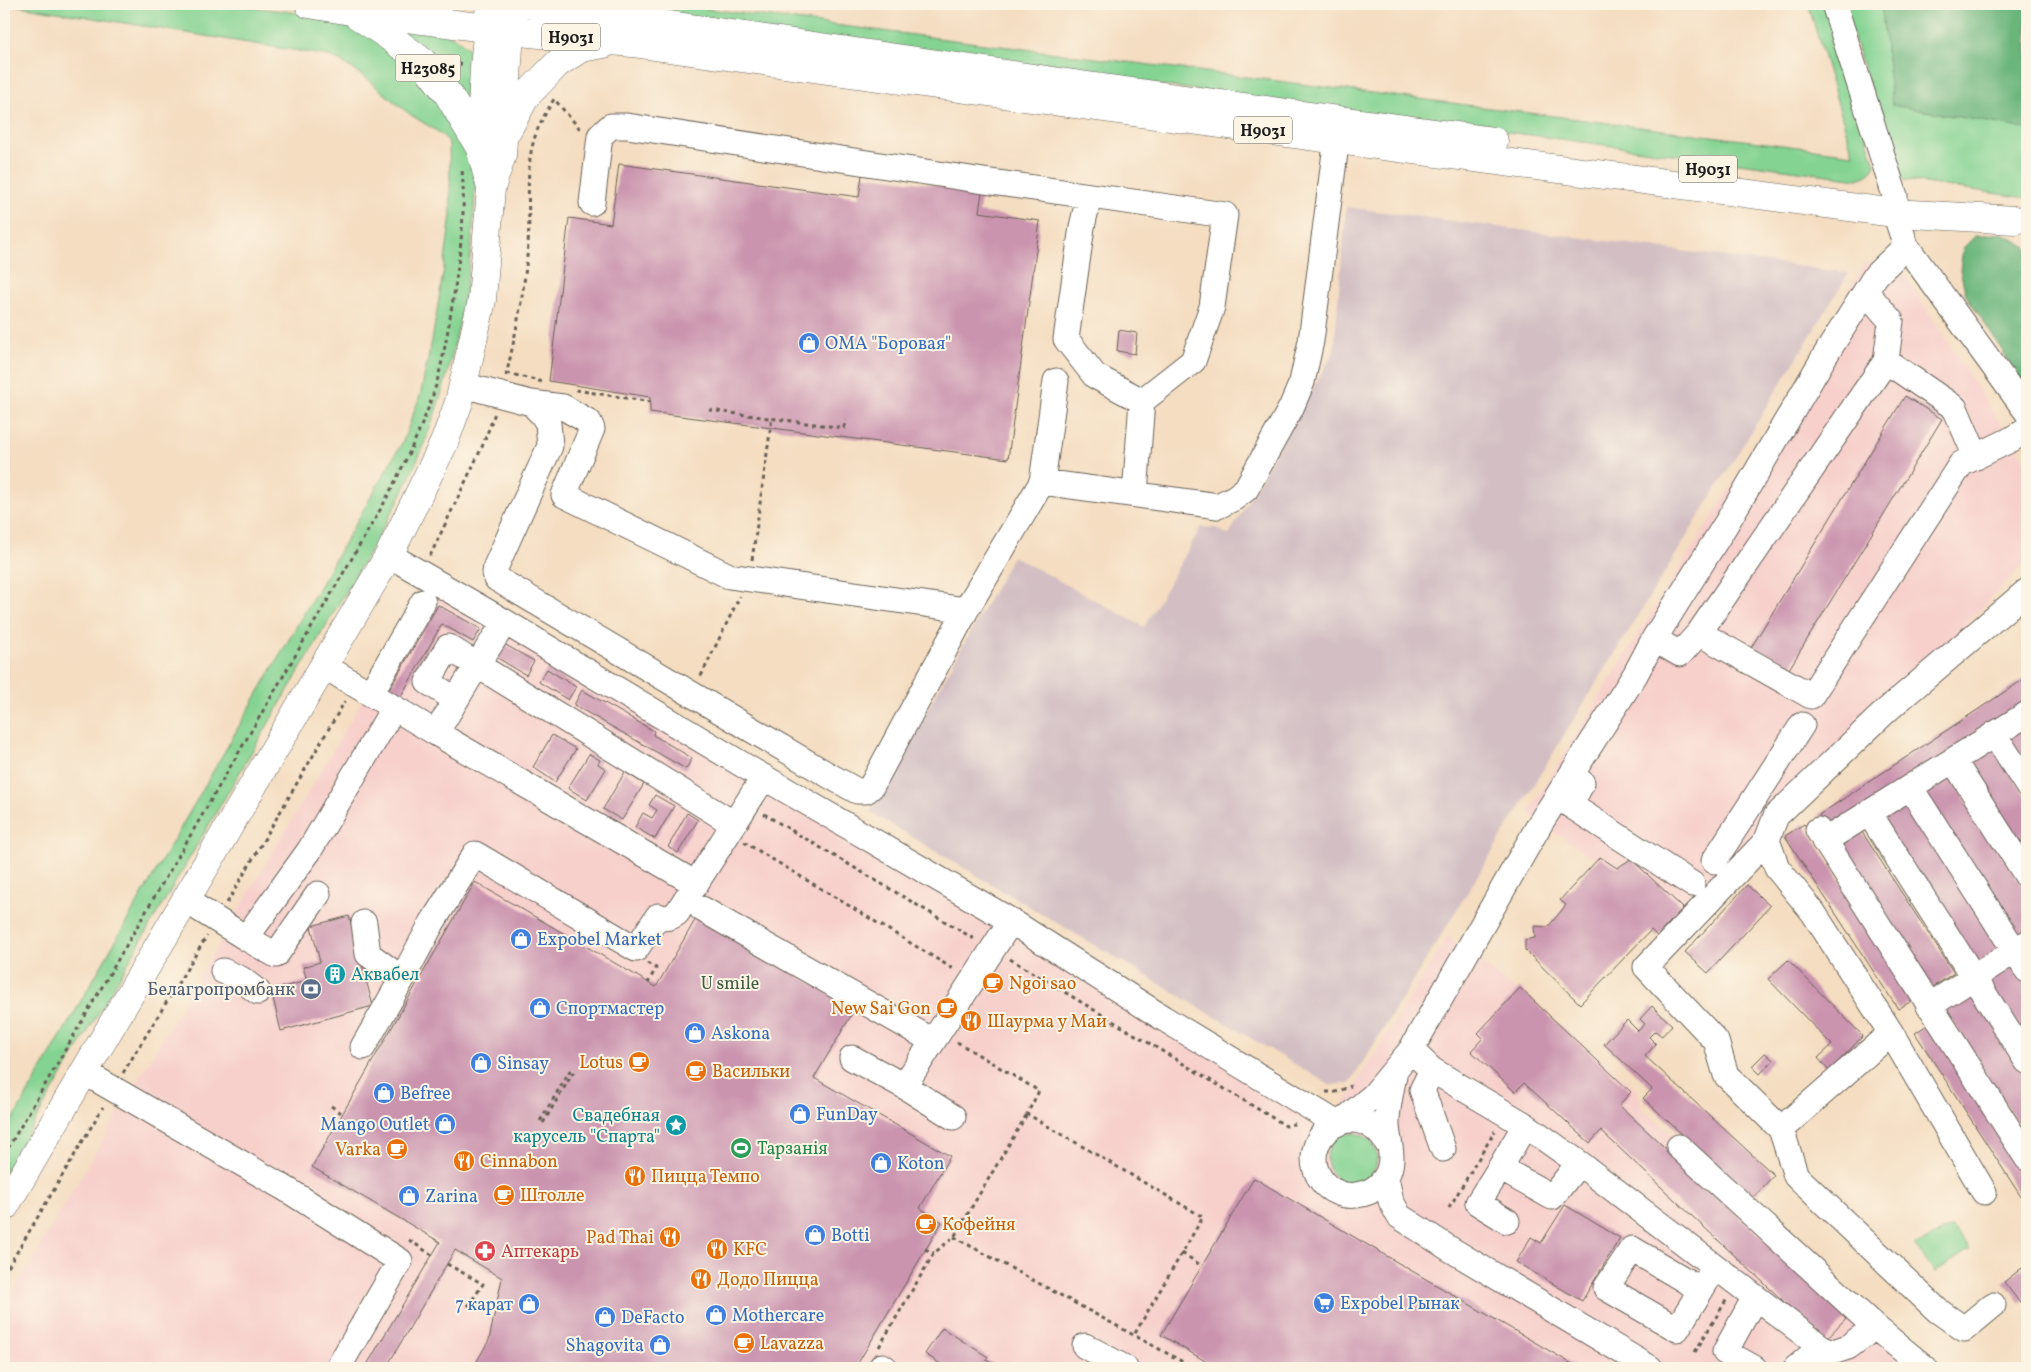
<svg xmlns="http://www.w3.org/2000/svg" width="2031" height="1372" viewBox="0 0 2031 1372" font-family="Vollkorn,serif">
<style>
.built{fill:#f7d0cc}
.industrial{fill:#d2bec3}
.green{fill:#84d392;stroke:#507857}
.forest{fill:#6bb57c;stroke:#44684c}
.building{fill:#ca94af}
.lines{fill:none;stroke-linecap:round;stroke-linejoin:round}
.minor-casing{stroke:#686056;stroke-width:27}
.major-casing{stroke:#686056;stroke-width:29}
.path{stroke:#686056;stroke-width:3;stroke-dasharray:4 4;stroke-linecap:butt}
.minor{stroke:#fff;stroke-width:25}
.major{stroke:#fff;stroke-width:28}
.labels{text-anchor:middle;stroke-width:4;stroke-linejoin:round;paint-order:stroke}
.shield{fill:#fcf5e5;stroke:#5f5d58;stroke-width:1}
.shield-label{font-size:16px;font-weight:bold;fill:#1c1c1c}
.shop-label{font-size:18px;fill:#366cbe;stroke:#fcf5e5;text-anchor:start}
.culture-label{font-size:18px;fill:#0d838f;stroke:#fcf5e5;text-anchor:start}
.park-label{font-size:18px;fill:#405c45;stroke:#fcf5e5}
.food-label{font-size:18px;fill:#c56008;stroke:#fcf5e5;text-anchor:start}
.service-label{font-size:18px;fill:#4e5e75;stroke:#fcf5e5;text-anchor:end}
.leisure-label{font-size:18px;fill:#27864d;stroke:#fcf5e5;text-anchor:start}
.health-label{font-size:18px;fill:#be3a42;stroke:#fcf5e5;text-anchor:start}
</style>
<rect width="100%" height="100%" fill="#fcf5e5"/>
<filter id="ink" filterUnits="userSpaceOnUse"><feTurbulence type="fractalNoise" baseFrequency=".02" numOctaves="2"/><feDisplacementMap in="SourceGraphic" scale="10" xChannelSelector="R" yChannelSelector="G"/><feConvolveMatrix kernelMatrix="1 2 1 2 8 2 1 2 1" color-interpolation-filters="sRGB"/></filter>
<filter id="wash" filterUnits="userSpaceOnUse"><feTurbulence type="fractalNoise" baseFrequency=".0096" numOctaves="4" result="noise"/><feDisplacementMap in="SourceGraphic" scale="20" xChannelSelector="R" yChannelSelector="G"/><feGaussianBlur stdDeviation="1.12" result="paint"/><feColorMatrix in="noise" values="0 0 0 0 0 0 0 0 0 0 0 0 0 0 0 0 0 1.4 0 .05"/><feComposite in="paint" operator="in"/></filter>
<g filter="url(#wash)">
<rect width="100%" height="100%" fill="#f4ddc1"/>
<path class="built" d="M1865,262L1905,276L1997,419L2012,439L2027,466V561L1687,913L1576,847L1528,813L1655,607L1784,405Z
M429,588L1338,1113L1448,936L1637,1089L1642,1109L1765,1211L1887,1329L1903,1332L1946,1368H4V1307Z"/>
<path class="industrial" d="M1346,207L1849,273L1350,1083L1330,1085L870,812L1013,556L1144,627L1201,527L1216,528L1229,535L1334,351Z"/>
<path class="green" d="M7,4H226L432,29C450,34 462,41 475,55C475,131 479,210 466,286C455,356 435,426 404,489C394,510 382,529 371,549L4,1174V1135L403,441L420,396L432,341L444,268L451,215L449,142C438,129 424,124 411,115C384,95 360,69 329,56Z
M609,4H669L1853,154L1808,4H1826L1875,165L1868,175L1858,179L607,11Z
M1843,4H1877L1882,11L1892,105L2027,129V198L1904,180L1897,172Z
M1327 1158a25 25 0 1 1 50 0a25 25 0 1 1-50 0Z
M1952,1227L1970,1249L1935,1272L1914,1245Z"/>
<path class="forest" d="M1877,4H2027V129L1892,105L1882,11Z
M2002,233L2027,247V389L1966,295L1960,270L1963,248L1975,236Z"/>
<g id="blocks">
<path class="building" d="M619,164L859,197L862,175L982,191L979,212L1040,221L1008,459L650,412V397L549,381L569,218L611,224Z
M1119,330L1137,333L1135,354L1117,351Z
M1905,396L1942,419L1786,674L1749,651Z
M438,605L481,629L473,642L442,624L400,698L388,692Z
M504,644L534,661L526,675L496,657Z
M547,669L576,687L568,700L539,682Z
M2027,677V704L1831,834L1819,815Z
M582,690L654,731L653,735L692,758L686,769L574,705Z
M2027,721V773L2003,737Z
M552,735L576,749L555,782L533,767Z
M1993,746L2027,798V862L1964,765Z
M589,754L600,760L598,764L606,769L587,800L568,788Z
M625,772L644,784L622,820L603,809Z
M1949,774L2027,893V932L2016,940L1920,793Z
M655,795L674,806L655,839L635,827L643,813L652,818L657,810L649,805Z
M1906,800L2003,947L1973,966L1877,819Z
M687,813L698,820L678,853L668,847Z
M1804,824L1915,999L1898,1009L1785,836Z
M1858,826L1954,973L1925,992L1829,845Z
M1600,857L1617,868L1631,859L1683,908L1657,936L1651,930L1580,1004L1525,950V940L1535,938L1534,926L1548,927L1566,905L1560,900Z
M475,882L656,987L697,917L855,1009L814,1078L950,1156L920,1208L942,1222L855,1368H473L489,1340L502,1278L455,1250L386,1368H365L440,1242L312,1167Z
M1747,885L1770,906L1708,973L1685,952Z
M349,916L373,1006L281,1031L271,990L307,981L303,967L320,962L311,926Z
M1788,960L1863,1036L1829,1071L1818,1058L1832,1045L1768,979Z
M2011,962L2027,986V1049L1983,980Z
M1971,987L2027,1075V1138L1942,1006Z
M1520,988L1631,1092L1619,1105L1847,1317L1825,1340L1601,1131L1590,1143L1524,1083L1515,1092L1471,1051L1483,1038L1478,1033Z
M1652,1006L1672,1025L1662,1036L1655,1031L1649,1037L1656,1044L1645,1056L1774,1175L1752,1199L1643,1098L1652,1089L1604,1044L1627,1020L1638,1031L1645,1024L1640,1019Z
M1932,1022L2027,1170V1206L1915,1033Z
M1765,1053L1773,1060L1760,1074L1752,1066Z
M1254,1178L1412,1271L1579,1368H1217L1161,1335Z
M1565,1205L1620,1238L1582,1301L1516,1262L1531,1237L1541,1243Z
M2022,1268L2027,1274V1297L2020,1303L2004,1282Z
M942,1328L988,1357L986,1360L1000,1368H947L925,1354Z"/>
</g>
</g>
<g filter="url(#ink)">
<use href="#blocks" fill-opacity="0" stroke="#686056" stroke-width="1"/>
<g class="lines">
<g class="minor-casing">
<path id="minor" d="M1834,4L1895,196V213L1906,246L2027,412
M1089,196L1082,227L1066,339L1095,376L1142,401
M592,203L600,136L611,126H627L984,181L1225,215L1212,307L1193,361L1142,401L1135,494
M1866,292L1891,321L1886,361
M463,385L531,403L563,407L589,422L592,429L564,495L729,576L966,610
M531,403L542,414L548,423L550,446L496,566L495,573L497,579L830,776L857,791H866L871,787L966,610L1042,482L1056,381
M1042,482L1218,506L1234,498L1246,489L1291,408L1302,382L1311,341L1339,121
M389,555L505,622L753,771L1011,921L1163,1018L1336,1123
M1699,633L1811,696L1961,464L2012,439L2027,429
M1654,639L1680,654L1699,633L1886,361L1955,408L1976,457
M324,666L436,733L477,665L505,622
M371,693L423,602
M456,700L428,682L448,647L734,824
M436,733L696,884
M1994,734L2027,785
M1953,760L2027,876
M1582,783L1570,805L1692,884
M1910,787L2027,970
M1869,813L2027,1061
M1818,830L2027,1158
M1767,840L1646,967L1716,1041L1726,1075L1781,1129L1796,1176L1937,1310L1964,1329L1993,1305
M1824,841L2027,714
M1714,861L1802,725
M185,900L246,938L309,851L393,709
M702,909L933,1041
M364,923L368,954L402,979L432,923L475,854L636,949L658,916C666,919 670,918 677,913L764,777
M246,938L276,955L318,894
M223,971L241,979L258,992
M1929,1006L2027,943
M363,1047L402,979
M1411,1050L1432,1070L1525,1125L1579,1163L1821,1347L1833,1352L1848,1347L1875,1327L1925,1368
M852,1058L904,1086L953,1117
M1432,1070L1422,1090L1443,1149
M84,1072L286,1189L400,1261L338,1368
M904,1086L1011,921
M1344,1120L1374,1095L1411,1050L1541,822L1635,675L1654,639L1726,524L1826,354L1876,275L1906,246
M1525,1125L1500,1168L1552,1197L1579,1163
M1781,1129L1891,1033
M1388,1144C1354,1088 1292,1142 1322,1181C1329,1191 1344,1197 1356,1195C1376,1193 1391,1178 1391,1157C1391,1145 1386,1132 1387,1119C1388,1103 1392,1086 1395,1070
M1679,1147L1875,1327
M1500,1168L1478,1203L1507,1221
M1386,1178L1391,1201L1399,1216L1450,1249L1650,1368
M1984,1192L1891,1033L1813,912L1777,868L1767,840L1776,816L1887,710L2027,591
M1700,1289L1632,1249L1606,1288L1677,1329L1715,1267
M1085,1346L1125,1368
M881,1368L882,1366L885,1368
M1754,1368L1725,1352L1755,1297
M1796,1368L1821,1347"/>
</g>
<g class="major-casing">
<path id="major" d="M309,4L351,11L510,31L632,43L1337,140L1895,213L2015,220
M525,4L1088,86L1494,141
M357,15L387,35L423,62L448,94L480,148L491,188
M508,129L526,96L558,63L581,48L604,44
M480,148L484,67L490,4
M4,1208L389,555L444,443L459,402L463,385L482,300L491,188L502,155L510,31L513,13"/>
</g>
<path class="path" d="M450,62L464,65
M507,373L543,382
M506,376C516,333 525,288 528,244C531,210 524,173 534,140C538,125 546,113 554,99L581,130
M576,390L651,402
M709,410L844,428L845,420
M430,556L482,447L495,413
M752,560L772,418
M701,676L740,596
M764,814L976,940
M744,842L955,970
M227,903L345,701
M1010,959L1286,1126L1297,1123
M647,963L656,968L648,983
M957,1042L1039,1091L1027,1114L1203,1217L1134,1335
M123,1073L207,936
M1326,1092H1336L1351,1086
M331,1106L343,1114
M540,1121L571,1069
M543,1123L574,1071
M4,1155L383,505C401,470 419,435 432,398C443,365 448,329 454,294C460,252 466,213 462,170
M1449,1208L1495,1131
M954,1237L1194,1368
M409,1240L432,1255
M925,1249L934,1253
M1182,1253L1202,1266
M447,1264L483,1284L467,1308
M4,1274L103,1107
M879,1347L934,1253L954,1237L1027,1114
M1695,1352L1727,1299"/>
<use href="#minor" class="minor"/>
<use href="#major" class="major"/>
</g>
</g>
<defs>
<g id="shop-disc" transform="scale(1.125)"><circle r="9.5" fill="#3f7fe0" stroke="#fcf5e5"/><path d="M-5-2.5h2.3a2.7 3.5 0 0 1 5.4 0H5L5.5 6h-11ZM-1.5-2.5h3a1.5 2.3 0 0 0-3 0Z" fill="#fff"/></g>
<g id="building-disc" transform="scale(1.125)"><circle r="9.5" fill="#0f9aa8" stroke="#fcf5e5"/><path d="M-4-6H4V6H1V3H-1V6H-4ZM-2.5-4.3h1.7v1.8h-1.7ZM.8-4.3h1.7v1.8H.8ZM-2.5-1h1.7V.8h-1.7ZM.8-1h1.7V.8H.8Z" fill="#fff"/></g>
<g id="cafe-disc" transform="scale(1.125)"><circle r="9.5" fill="#e8710a" stroke="#fcf5e5"/><path d="M-5.5-4.5H6V0H3Q3 3.5 0 3.5H-2.5Q-5.5 3.5-5.5 0ZM3-3.2v2h1.7v-2ZM-6 4.5H4V6H-6Z" fill="#fff"/></g>
<g id="bank-disc" transform="scale(1.125)"><circle r="9.5" fill="#5c6f8a" stroke="#fcf5e5"/><path d="M-6-4H6V4H-6ZM0-2.3a2.3 2.3 0 1 0 0 4.6a2.3 2.3 0 1 0 0-4.6Z" fill="#fff"/></g>
<g id="restaurant-disc" transform="scale(1.125)"><circle r="9.5" fill="#e8710a" stroke="#fcf5e5"/><path d="M-5-6h1v4h1v-4h1v4h1v-4h1v5L-1.5 .5V6h-2V.5L-5-1ZM5-6V6H3V1.5H1.5Q1.5-4 5-6Z" fill="#fff"/></g>
<g id="sight-disc" transform="scale(1.125)"><circle r="9.5" fill="#0f9aa8" stroke="#fcf5e5"/><path d="M0-6L1.8-2.2L6-1.7L2.9 1.2L3.7 5.4L0 3.3L-3.7 5.4L-2.9 1.2L-6-1.7L-1.8-2.2Z" fill="#fff"/></g>
<g id="stadium-disc" transform="scale(1.125)"><circle r="9.5" fill="#2e9e5b" stroke="#fcf5e5"/><path d="M0-5a6.5 5 0 1 0 0 10a6.5 5 0 1 0 0-10ZM-3.5-1.8h7v3.6h-7Z" fill="#fff"/></g>
<g id="pharmacy-disc" transform="scale(1.125)"><circle r="9.5" fill="#e0444e" stroke="#fcf5e5"/><path d="M-2-6h4v4h4v4h-4v4h-4v-4h-4v-4h4Z" fill="#fff"/></g>
<g id="supermarket-disc" transform="scale(1.125)"><circle r="9.5" fill="#3f7fe0" stroke="#fcf5e5"/><path d="M-6-5.5h2.5l.6 2H6L4.5 2H-2.5L-4.4-4H-6ZM-1.5 3.2a1.3 1.3 0 1 0 .1 0ZM3 3.2a1.3 1.3 0 1 0 .1 0Z" fill="#fff"/></g>
</defs>
<g fill-rule="evenodd">
<use href="#shop-disc" x="809" y="343"/>
<use href="#shop-disc" x="521" y="939"/>
<use href="#building-disc" x="335" y="974"/>
<use href="#cafe-disc" x="993" y="983"/>
<use href="#bank-disc" x="311" y="989"/>
<use href="#shop-disc" x="540" y="1008"/>
<use href="#cafe-disc" x="947" y="1008"/>
<use href="#restaurant-disc" x="971" y="1021"/>
<use href="#shop-disc" x="695" y="1033"/>
<use href="#cafe-disc" x="639" y="1062"/>
<use href="#shop-disc" x="481" y="1063"/>
<use href="#cafe-disc" x="696" y="1071"/>
<use href="#shop-disc" x="384" y="1093"/>
<use href="#shop-disc" x="800" y="1114"/>
<use href="#shop-disc" x="445" y="1124"/>
<use href="#sight-disc" x="676" y="1125"/>
<use href="#stadium-disc" x="741" y="1148"/>
<use href="#cafe-disc" x="397" y="1149"/>
<use href="#restaurant-disc" x="464" y="1161"/>
<use href="#shop-disc" x="881" y="1163"/>
<use href="#restaurant-disc" x="635" y="1176"/>
<use href="#cafe-disc" x="504" y="1195"/>
<use href="#shop-disc" x="409" y="1196"/>
<use href="#cafe-disc" x="926" y="1224"/>
<use href="#shop-disc" x="815" y="1235"/>
<use href="#restaurant-disc" x="670" y="1237"/>
<use href="#restaurant-disc" x="717" y="1249"/>
<use href="#pharmacy-disc" x="485" y="1251"/>
<use href="#restaurant-disc" x="701" y="1279"/>
<use href="#supermarket-disc" x="1324" y="1303"/>
<use href="#shop-disc" x="529" y="1304"/>
<use href="#shop-disc" x="716" y="1315"/>
<use href="#shop-disc" x="605" y="1317"/>
<use href="#cafe-disc" x="744" y="1343"/>
<use href="#shop-disc" x="660" y="1345"/>
</g>
<g class="labels">
<g class="shield">
<rect x="542" y="23.5" width="58" height="27" rx="4"/>
<rect x="395.5" y="54.5" width="65" height="27" rx="4"/>
<rect x="1234" y="116.5" width="58" height="27" rx="4"/>
<rect x="1679" y="155.5" width="58" height="27" rx="4"/>
</g>
<g class="shield-label">
<text x="571" y="43">Н9031</text>
<text x="428" y="74">Н23085</text>
<text x="1263" y="136">Н9031</text>
<text x="1708" y="175">Н9031</text>
</g>
<g class="shop-label">
<text x="825" y="349">ОМА "Боровая"</text>
<text x="537" y="945">Expobel Market</text>
<text x="556" y="1014">Спортмастер</text>
<text x="711" y="1039">Askona</text>
<text x="497" y="1069">Sinsay</text>
<text x="400" y="1099">Befree</text>
<text x="816" y="1120">FunDay</text>
<text x="429" y="1130" text-anchor="end">Mango Outlet</text>
<text x="897" y="1169">Koton</text>
<text x="425" y="1202">Zarina</text>
<text x="831" y="1241">Botti</text>
<text x="1340" y="1309">Expobel Рынак</text>
<text x="513" y="1310" text-anchor="end">7 карат</text>
<text x="732" y="1321">Mothercare</text>
<text x="621" y="1323">DeFacto</text>
<text x="644" y="1351" text-anchor="end">Shagovita</text>
</g>
<g class="culture-label">
<text x="351" y="980">Аквабел</text>
<text x="660" y="1121" text-anchor="end">Свадебная<tspan x="660" dy="21">карусель "Спарта"</tspan></text>
</g>
<g class="park-label">
<text x="730" y="989">U smile</text>
</g>
<g class="food-label">
<text x="1009" y="989">Ngoi sao</text>
<text x="931" y="1014" text-anchor="end">New Sai Gon</text>
<text x="987" y="1027">Шаурма у Маи</text>
<text x="623" y="1068" text-anchor="end">Lotus</text>
<text x="712" y="1077">Васильки</text>
<text x="381" y="1155" text-anchor="end">Varka</text>
<text x="480" y="1167">Cinnabon</text>
<text x="651" y="1182">Пицца Темпо</text>
<text x="520" y="1201">Штолле</text>
<text x="942" y="1230">Кофейня</text>
<text x="654" y="1243" text-anchor="end">Pad Thai</text>
<text x="733" y="1255">KFC</text>
<text x="717" y="1285">Додо Пицца</text>
<text x="760" y="1349">Lavazza</text>
</g>
<g class="service-label">
<text x="295" y="995">Белагропромбанк</text>
</g>
<g class="leisure-label">
<text x="757" y="1154">Тарзанія</text>
</g>
<g class="health-label">
<text x="501" y="1257">Аптекарь</text>
</g>
</g>
<rect width="2031" height="1372" fill="none" stroke="#fcf5e5" stroke-width="20"/>
</svg>
